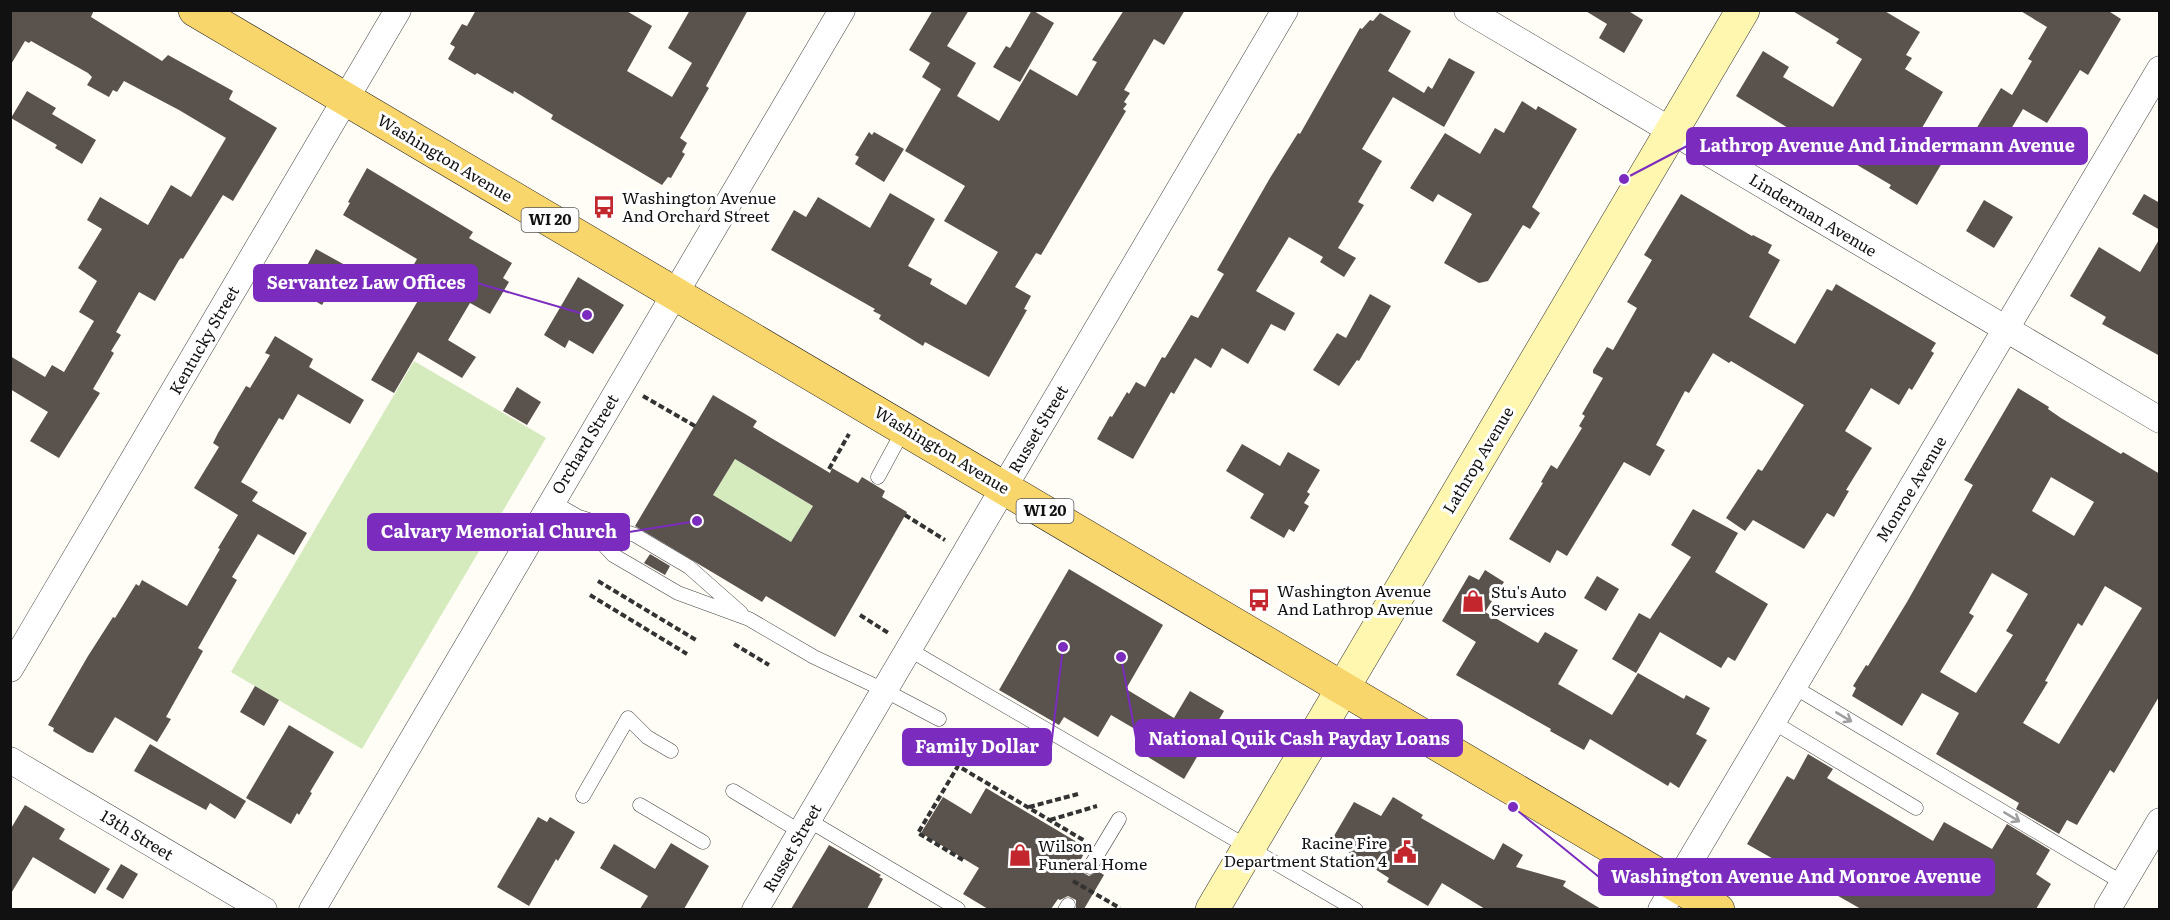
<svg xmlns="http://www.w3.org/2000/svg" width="2170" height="920" viewBox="0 0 2170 920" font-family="Literata,serif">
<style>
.green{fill:#d5ebbd}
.building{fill:#5a524d;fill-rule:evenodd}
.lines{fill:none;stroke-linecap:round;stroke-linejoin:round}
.lane-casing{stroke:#444;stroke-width:15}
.street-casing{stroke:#444;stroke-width:27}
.secondary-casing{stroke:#333;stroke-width:34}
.primary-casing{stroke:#222;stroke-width:34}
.path{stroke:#333;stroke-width:4;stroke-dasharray:6 3;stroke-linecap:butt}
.lane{stroke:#fff;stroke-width:14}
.street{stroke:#fff;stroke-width:26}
.secondary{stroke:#fff6b0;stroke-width:33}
.primary{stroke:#f9d66b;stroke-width:33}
.oneway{stroke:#a0a0a0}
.labels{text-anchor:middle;stroke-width:6;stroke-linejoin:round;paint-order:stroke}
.shield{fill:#fff;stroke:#585858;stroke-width:1.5}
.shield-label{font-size:15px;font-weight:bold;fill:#111}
.street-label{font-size:16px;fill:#111;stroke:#fff}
.poi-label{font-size:16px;fill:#111;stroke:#fff;text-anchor:start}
.leader{fill:none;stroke:#7b2cbf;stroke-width:2}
.callout-dot{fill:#7b2cbf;stroke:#fff;stroke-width:2}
.callout{fill:#7b2cbf;stroke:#7b2cbf;stroke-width:2}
.callout-label{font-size:18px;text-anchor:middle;font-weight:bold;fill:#fff}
</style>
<rect width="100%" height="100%" fill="#fffdf5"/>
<path class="green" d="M414,361L546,438L362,749L231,672Z
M735,459L813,506L791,542L713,495Z"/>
<path class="building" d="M10,10H94L91,17L162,61L168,55L233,91L229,99L230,100L277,128L233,201L223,195L183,259L181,258L179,260L155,301L139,292L116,332L121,335L111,351L114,353L93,389L100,393L59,458L30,441L48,412L10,389V356L45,377L52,365L64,372L94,321L79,312L97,281L78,268L102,229L87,220L100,197L148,225L171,185L191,197L226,138L179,110L124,81L117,92L113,90L109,97L87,85L92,77L88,73L31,41L29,43L25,41L10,66Z
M476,10H625L652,26L627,71L672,97L692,63L668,48L690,10H748L706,86L709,88L680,138L687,143L682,152L685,154L671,178L668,177L662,185L551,119L553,115L514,91L513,94L477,73L475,75L448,59L455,47L450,44L462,24L467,26Z
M933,10H969L947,46L976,63L957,96L999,121L1030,69L1077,96L1097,62L1092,60L1124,10H1185L1164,45L1154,39L1124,90L1130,93L1124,102L1127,104L1123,109L1126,111L1041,255L1036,253L1015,287L1031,296L1024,309L1027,310L989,377L925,342L923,346L879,319L881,315L873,311L875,309L771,250L794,210L806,217L818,197L870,228L890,193L935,219L908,266L932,279L930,284L966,305L998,252L944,221L965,186L905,151L941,89L922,77L930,63L909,50Z
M1032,10L1054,23L1020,82L993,67L1006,46L1010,48Z
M1584,10H1627L1643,20L1624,53L1599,38L1607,24Z
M1791,10H1883L1920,32L1906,55L1912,58L1905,69L1943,92L1912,145L1942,163L1917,205L1889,188L1891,185L1842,156L1803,132L1801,136L1736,96L1763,51L1789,67L1783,77L1833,107L1862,59L1836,43L1839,39Z
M2019,10H2107L2121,19L2088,75L2080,70L2047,123L2023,109L1996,154L1970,139L2001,88L2012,95L2032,61L2028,59L2047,27Z
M1380,13L1411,31L1388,71L1424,93L1428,86L1432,89L1449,58L1475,72L1444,127L1393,97L1362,149L1382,161L1358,202L1364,205L1338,248L1356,258L1344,277L1320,262L1323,257L1289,237L1256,291L1295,313L1285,331L1271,324L1248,364L1222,348L1211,368L1195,358L1174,394L1171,392L1133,459L1097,439L1110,416L1112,417L1127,392L1129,394L1136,382L1145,387L1162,357L1165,358L1191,315L1198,318L1224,274L1217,270L1270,178L1298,133L1300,134L1360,28L1362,29L1370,20L1373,21Z
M27,91L56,108L52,114L96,140L82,164L55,148L57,145L11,118Z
M1522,101L1536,110L1538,106L1577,129L1532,207L1540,213L1530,229L1523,225L1488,281L1479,283L1444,263L1472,214L1438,194L1433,202L1410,188L1445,133L1480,154L1495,128L1504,133Z
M869,132L872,135L874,132L904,149L884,182L855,164L859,157L855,155Z
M367,168L473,232L469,238L512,263L503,278L509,282L490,314L470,303L448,340L476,357L462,378L418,352L394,393L371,380L429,282L410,271L417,259L343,215L350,203L348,202Z
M1681,194L1752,236L1753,235L1772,245L1768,253L1780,260L1749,317L1795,344L1827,289L1832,291L1836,284L1936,343L1931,351L1934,353L1912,390L1909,388L1899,405L1871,388L1845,431L1872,448L1846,490L1849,491L1834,517L1827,513L1804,549L1753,520L1745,531L1726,518L1758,469L1762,471L1804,405L1731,361L1729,363L1713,353L1689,393L1685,391L1656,445L1665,450L1650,476L1624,462L1567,556L1557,550L1550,563L1509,539L1543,483L1541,482L1551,465L1557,469L1582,428L1579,426L1585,416L1582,414L1603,378L1593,373V370L1607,347L1613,350L1637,308L1627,302L1652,260L1644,255Z
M2144,194L2160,203V230L2132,214Z
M1984,200L2013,217L1994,248L1966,231Z
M2160,238V356L2102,324L2106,317L2070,296L2099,247L2140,272Z
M316,249L345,265L322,305L294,289Z
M578,277L624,305L593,354L569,340L565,348L544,335Z
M1370,294L1391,306L1359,361L1357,360L1339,386L1313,370L1337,333L1346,338Z
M275,336L313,359L309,367L364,400L350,424L298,394L283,420L279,418L241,482L258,492L252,501L307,533L294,555L258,534L232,577L237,580L198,648L203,651L166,717L171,719L157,742L115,717L93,753L88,752L53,731L54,728L48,725L88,656L113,617L115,618L136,584L139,586L142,580L187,606L220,549L218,548L238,515L194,488L219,447L213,443L218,433L246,386L250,388L270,355L265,353Z
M517,387L541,402L527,425L503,411Z
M2018,388L2049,407L2048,409L2061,418L2121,454L2123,452L2160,474V695L2114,773L2110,770L2077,825L2067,820L2059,834L2016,809L2019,803L1936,754L1959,713L1922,693L1902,726L1852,696L1856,688L1853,686L1866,665L1868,666L1907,602L1973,485L1964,480ZM2051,477L2094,502L2074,536L2032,511ZM1992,573L2028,594L2006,631L2013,635L1976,693L1940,672L1974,616L1969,613ZM2105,586L2142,608L2059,744L2023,723L2048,682L2045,681L2078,623L2082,626Z
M713,395L757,421L753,427L830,473L832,468L858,483L862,477L885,491L882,497L907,512L835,637L766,596L762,602L635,526ZM735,459L813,506L791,542L713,495Z
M1242,444L1280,466L1288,452L1320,470L1307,492L1310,494L1304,503L1309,506L1294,532L1289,529L1284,538L1250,518L1264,494L1226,471Z
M1693,509L1738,533L1715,572L1768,604L1735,661L1728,657L1721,668L1660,632L1636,673L1612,659L1639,613L1650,619L1691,557L1671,545Z
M650,554L670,566L665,575L644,563Z
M1069,569L1163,625L1126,689L1174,718L1190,691L1224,711L1184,779L1143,754L1152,739L1111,715L1098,737L1064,717L1059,725L999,690Z
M1485,570L1504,582L1485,612L1538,643L1545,632L1578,650L1558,684L1612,715L1638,673L1684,699L1686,695L1710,708L1696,734L1707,740L1679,788L1670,782L1668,786L1590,739L1584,750L1550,731L1551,729L1456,675L1476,642L1442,621L1469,575L1479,580Z
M1597,576L1619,589L1606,611L1584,598Z
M255,686L279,700L264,726L240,712Z
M289,725L334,752L310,792L312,793L299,815L297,813L291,824L246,798Z
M150,744L246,801L235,819L210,803L206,810L134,771Z
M1808,754L1833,769L1827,778L1933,841L1944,822L1992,849L2007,824L2050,850L2036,874L2051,884L2036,909H1861L1747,844L1787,776L1794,780Z
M986,788L1087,848L1080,861L1082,862V872L1089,876L1098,871L1104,875L1084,909H1076V900L1068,896L1060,900L1058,899L1051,909H988L963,894L979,868L921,833L943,797L971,814Z
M1393,797L1423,815L1421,818L1494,860L1503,843L1523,855L1516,867L1566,881L1563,886L1601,909H1485L1442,883L1428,906L1387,882L1389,878L1331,841L1354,802L1381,816Z
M25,805L65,829L59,839L110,869L95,894L33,857L10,895V830Z
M538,817L547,822L550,817L575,832L558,861L556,859L529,906L497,887Z
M671,843L709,866L684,909H640L648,896L600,868L614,844L655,869Z
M829,845L881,875L879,877L883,879L867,909H791Z
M121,864L138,874L123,899L106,889Z"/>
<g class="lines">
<g class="lane-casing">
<path id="lane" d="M878,477L904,429
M551,501L577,516L613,555L678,593L749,619L814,657L884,690L939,719
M579,517L635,535L689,567L741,613
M908,649L1356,910
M1794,687L2123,883
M1773,722L1916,808
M733,791L801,832
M583,796L628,718L647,737L671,751
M640,805L703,842
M808,820L958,909
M1090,867L1119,819
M1065,910L1068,905"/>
</g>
<g class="street-casing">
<path id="street" d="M1467,10L2160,420
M10,669L398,10
M10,760L264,910
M312,910L842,10
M755,910L1285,10
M1661,910L2160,69
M2107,910L2160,821"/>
</g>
<g class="secondary-casing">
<path id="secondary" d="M1212,910L1743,10"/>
</g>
<g class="primary-casing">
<path id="primary" d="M195,10L1718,910"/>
</g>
<path class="path" d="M643,396L695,426
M829,469L849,434
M905,515L945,540
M598,581L696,640
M590,595L687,654
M860,615L890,634
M734,644L769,665
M1029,807L1078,794
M1050,820L1097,806
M963,860L918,833L958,766L1085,841
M1073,881L1120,908"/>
<use href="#lane" class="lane"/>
<use href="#street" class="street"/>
<use href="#secondary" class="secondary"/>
<use href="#primary" class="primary"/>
</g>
<defs><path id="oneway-shaft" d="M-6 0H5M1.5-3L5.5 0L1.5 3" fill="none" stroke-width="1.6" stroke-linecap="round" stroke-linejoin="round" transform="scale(1.5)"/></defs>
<g class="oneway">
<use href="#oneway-shaft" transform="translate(1844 717) rotate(31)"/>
<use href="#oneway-shaft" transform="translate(2012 817) rotate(31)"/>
</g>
<defs>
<g id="bus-bare" transform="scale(1.8)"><path d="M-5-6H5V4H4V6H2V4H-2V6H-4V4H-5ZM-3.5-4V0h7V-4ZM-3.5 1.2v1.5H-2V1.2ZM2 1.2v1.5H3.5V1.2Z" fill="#c4262e" stroke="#fff" stroke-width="2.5" paint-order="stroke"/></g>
<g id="shop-bare" transform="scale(1.8)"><path d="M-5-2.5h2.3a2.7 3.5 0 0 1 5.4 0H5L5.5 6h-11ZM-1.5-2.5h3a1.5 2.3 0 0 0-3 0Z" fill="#c4262e" stroke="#fff" stroke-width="2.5" paint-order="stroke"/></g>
<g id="civic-bare" transform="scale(1.8)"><path d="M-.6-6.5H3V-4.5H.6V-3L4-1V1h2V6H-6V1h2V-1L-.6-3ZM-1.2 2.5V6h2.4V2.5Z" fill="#c4262e" stroke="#fff" stroke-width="2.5" paint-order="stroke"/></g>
</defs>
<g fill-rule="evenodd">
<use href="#bus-bare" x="604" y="207"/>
<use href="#bus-bare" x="1259" y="600"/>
<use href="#shop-bare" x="1473" y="601"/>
<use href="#civic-bare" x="1405" y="852"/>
<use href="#shop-bare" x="1020" y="855"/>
</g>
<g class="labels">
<g class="shield">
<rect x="521.5" y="208" width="57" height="24" rx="4.5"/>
<rect x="1016.5" y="499" width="57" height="24" rx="4.5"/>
</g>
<g class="shield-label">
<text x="550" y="225">WI 20</text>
<text x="1045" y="516">WI 20</text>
</g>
<g class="street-label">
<text transform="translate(445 158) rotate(31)" y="6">Washington Avenue</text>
<text transform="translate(1813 215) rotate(31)" y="6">Linderman Avenue</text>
<text transform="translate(204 340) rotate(-60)" y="6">Kentucky Street</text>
<text transform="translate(1038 429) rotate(-59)" y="6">Russet Street</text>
<text transform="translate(585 444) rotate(-59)" y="6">Orchard Street</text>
<text transform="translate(942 450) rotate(31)" y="6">Washington Avenue</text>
<text transform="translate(1478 460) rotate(-59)" y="6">Lathrop Avenue</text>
<text transform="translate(1911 489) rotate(-59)" y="6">Monroe Avenue</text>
<text transform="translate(137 835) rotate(31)" y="6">13th Street</text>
<text transform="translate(792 848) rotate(-60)" y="6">Russet Street</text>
</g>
<g class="poi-label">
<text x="622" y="204">Washington Avenue<tspan x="622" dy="18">And Orchard Street</tspan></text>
<text x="1277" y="597">Washington Avenue<tspan x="1277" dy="18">And Lathrop Avenue</tspan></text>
<text x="1491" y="598">Stu's Auto<tspan x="1491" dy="18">Services</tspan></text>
<text x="1387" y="849" text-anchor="end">Racine Fire<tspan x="1387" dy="18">Department Station 4</tspan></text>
<text x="1038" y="852">Wilson<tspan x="1038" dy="18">Funeral Home</tspan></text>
</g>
</g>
<path class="leader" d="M1624 179L1687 146M587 315L477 283M697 521L629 532M1121 657L1136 738M1063 647L1051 747M1513 807L1599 877"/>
<g class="callout-dot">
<circle cx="1624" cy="179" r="6"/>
<circle cx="587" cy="315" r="6"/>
<circle cx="697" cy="521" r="6"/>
<circle cx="1121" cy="657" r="6"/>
<circle cx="1063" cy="647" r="6"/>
<circle cx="1513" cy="807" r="6"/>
</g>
<g class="callout">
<rect x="1687" y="128" width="400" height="36" rx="6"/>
<rect x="254" y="265" width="223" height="36" rx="6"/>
<rect x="368" y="514" width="261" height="36" rx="6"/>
<rect x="1136" y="720" width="326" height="36" rx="6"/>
<rect x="903" y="729" width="148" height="36" rx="6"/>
<rect x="1599" y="859" width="395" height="36" rx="6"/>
</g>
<g class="callout-label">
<text x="1887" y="152">Lathrop Avenue And Lindermann Avenue</text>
<text x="366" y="289">Servantez Law Offices</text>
<text x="499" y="538">Calvary Memorial Church</text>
<text x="1299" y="745">National Quik Cash Payday Loans</text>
<text x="977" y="753">Family Dollar</text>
<text x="1796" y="883">Washington Avenue And Monroe Avenue</text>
</g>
<rect width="2170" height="920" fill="none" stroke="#111111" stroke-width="24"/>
</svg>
